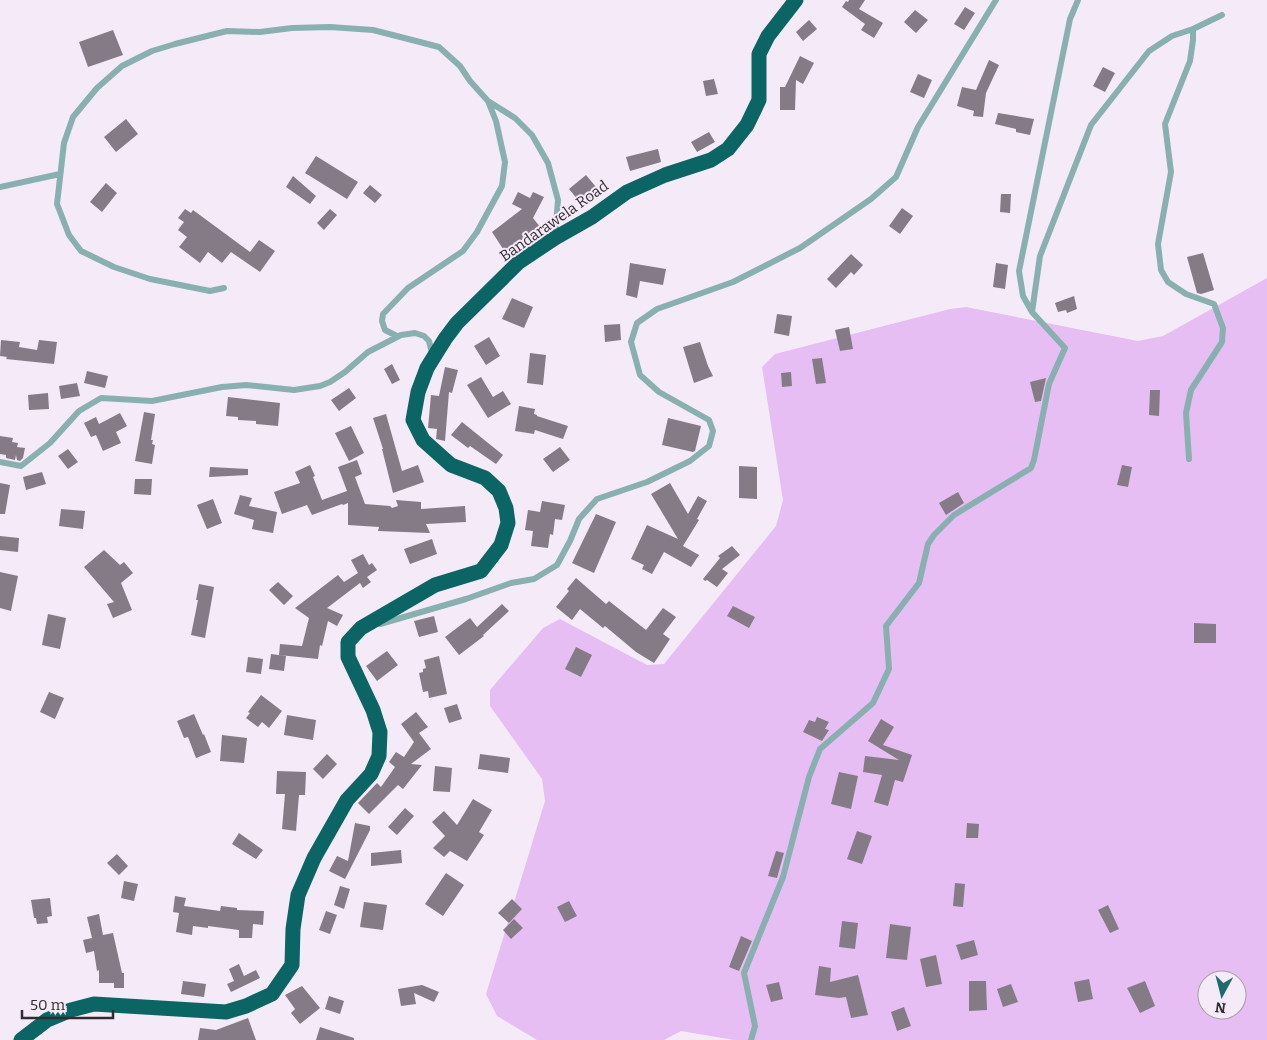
<svg xmlns="http://www.w3.org/2000/svg" width="1267" height="1040" viewBox="0 0 1267 1040" font-family="Bitter,serif">
<style>
.green{fill:#e7bef4;fill-rule:evenodd}
.building{fill:#847b87}
.lines{fill:none;stroke-linecap:round;stroke-linejoin:round}
.lane{stroke:#89b0b0;stroke-width:6}
.highway{stroke:#0b6565;stroke-width:15}
.labels{text-anchor:middle;stroke-width:4;stroke-linejoin:round;paint-order:stroke}
.street-label{font-size:15px;fill:#302c31;stroke:#f5eaf8}
</style>
<rect width="100%" height="100%" fill="#f5eaf8"/>
<path class="green" d="M1267,278V1040H734L681,1031L664,1040H537L497,1016L486,994L545,801L542,779L490,706V690L543,628L560,619L647,665L664,664L776,526L783,500L762,367L775,354L950,309L966,307L1138,341L1163,336ZM1207,980H1237V1010H1207Z"/>
<path class="building" d="M849,0H865L859,9L883,23L874,38L861,30L865,24L842,7L846,1L848,2Z
M965,7L975,13L964,30L954,24Z
M915,10L928,20L916,33L904,22Z
M809,20L817,29L803,41L796,32Z
M113,30L123,55L88,67L79,42Z
M800,56L814,63L803,84L796,80L795,110H780V87H785Z
M989,60L999,65L986,93L983,117L973,116L974,111L957,106L962,87L976,90Z
M1103,67L1115,73L1105,92L1093,86Z
M918,74L932,80L924,98L910,92Z
M714,79L718,94L706,96L703,81Z
M998,113L1034,119L1030,135L1016,132V129L995,124Z
M126,119L138,134L116,152L104,137Z
M709,132L715,142L697,152L691,142Z
M658,149L661,162L630,171L626,157Z
M316,156L358,182L347,199L305,173Z
M586,175L601,193L583,206L569,189Z
M293,176L316,196L310,204L286,187Z
M106,183L117,193L102,212L90,202Z
M370,185L382,195L375,203L363,193Z
M518,192L530,198L533,192L544,197L533,218L541,228L505,252L492,232L522,209L512,204Z
M1001,194H1011L1010,213L1000,212Z
M902,208L913,216L900,234L889,226Z
M185,209L191,213L193,210L250,252L259,240L275,251L260,272L231,252L222,263L208,252L200,263L179,247L187,237L178,230L184,222L178,218Z
M330,209L337,215L324,230L317,223Z
M1203,253L1214,290L1201,294L1197,293L1187,257Z
M851,254L863,265L854,275L851,272L836,288L827,279Z
M630,263L666,269L663,285L640,281L637,298L626,295Z
M996,263L1008,265L1005,289L993,287Z
M1074,296L1077,309L1067,313L1066,310L1058,312L1055,303Z
M512,298L533,307L524,328L502,319Z
M777,314L792,316L789,336L774,333Z
M620,324L621,340L605,342L604,325Z
M849,327L853,349L840,351L835,330Z
M489,337L500,356L486,365L474,346Z
M1,340L20,342L19,347L37,350L39,340L57,342L54,364L6,359L7,357L0,356Z
M700,342L708,366L713,376L694,383L683,347Z
M530,353L546,355L543,385L527,383Z
M822,358L826,383L816,384L812,359Z
M392,364L400,380L392,384L384,369Z
M445,367L458,370L452,393L449,392L445,441L436,439L437,429L428,428L431,395L439,396Z
M87,371L108,376L105,388L84,383Z
M791,372L792,386L782,387L781,373Z
M481,377L493,397L503,391L511,404L488,418L467,385Z
M1046,378L1041,401L1035,402L1030,382Z
M77,383L80,396L61,399L59,386Z
M349,388L356,398L339,411L331,400Z
M1150,390H1160L1159,416L1149,415Z
M48,393L49,409L29,410L28,395Z
M228,397L280,403L278,426L256,424V421L238,420V417L226,416Z
M519,406L535,409L534,414L537,415V416L568,426L563,439L535,430L534,434L515,431Z
M144,412L155,414L151,440H153L152,444L155,445L152,464L135,461Z
M120,413L127,426L116,432L121,443L103,451L96,435L91,437L84,423L96,417L99,424Z
M386,414L402,471L418,465L424,482L393,493L382,449H383L373,418Z
M668,418L701,426L695,451L693,452L662,445Z
M462,422L503,455L496,464L470,446L468,448L451,435Z
M351,426L364,453L349,461L335,433Z
M0,436L13,438L12,442L18,443L17,447L25,448L23,458L20,461L17,460L16,455L15,460L6,458V455L0,454Z
M560,447L570,460L553,472L543,459Z
M68,449L78,462L68,469L58,456Z
M357,460L362,474L355,477L365,504L390,506L392,508L398,506L396,500L421,502V509L465,506L466,522L426,524L430,533L378,531L379,527L348,525V503L343,505L342,504L312,515L307,505L282,514L274,492L300,483L295,472L310,465L315,476L313,477L322,500L347,491L338,467Z
M1122,465L1132,467L1128,487L1117,485Z
M739,466L757,467V499L739,498Z
M210,467L248,469V475L209,477Z
M42,472L46,484L26,490L23,477Z
M135,479H152L151,495L134,494Z
M0,483L10,485L5,514H0Z
M670,483L688,514L698,496L707,501L697,519L699,520L683,546L699,555L691,567L664,552L652,574L642,569L644,565L631,559L647,525L678,539L651,494Z
M958,492L964,503L946,515L939,503Z
M240,495L252,498L249,506L277,512L273,533L252,529L254,520L234,514Z
M213,499L222,523L207,529L197,505Z
M542,501L565,505L562,520L555,519L553,535L550,534L548,548L531,546L533,531L525,530L528,510L540,512Z
M61,509L85,511L83,529L59,526Z
M596,514L616,522L594,573L572,563Z
M0,536L19,538L18,552L0,550Z
M432,539L437,554L410,564L404,549Z
M732,546L740,555L722,569L728,573L717,587L707,580L705,581L703,579L720,558L718,556Z
M104,550L120,565L124,562L133,573L121,583L132,610L113,618L107,604L114,602L84,567Z
M363,554L369,565L372,563L377,570L367,577L371,582L363,588L360,583L327,608L343,615L337,626L328,621L322,646L320,645L318,659L279,655L280,644L302,646L309,618L295,608L338,575L344,582L358,573L351,560Z
M0,572L18,576L11,611L0,608Z
M576,578L606,604L609,601L646,630L663,608L676,617L663,634L670,639L654,663L636,652L605,626L603,628L580,609L572,620L556,607L569,591L567,589Z
M278,582L293,596L284,605L269,590Z
M199,584L214,587L205,638L191,635L198,600H196Z
M502,604L509,611L483,635L484,636L459,655L445,637L470,618L477,627Z
M733,606L755,617L749,628L727,616Z
M48,614L66,618L60,649L42,645Z
M434,616L438,632L419,637L414,621Z
M1194,623L1216,624V643H1194Z
M576,647L592,655L581,677L565,669Z
M387,651L398,665L377,681L366,666Z
M271,654L286,656L284,671L269,669Z
M439,656L447,694L429,698L428,691L423,692L419,673L423,672V669L426,668L424,660Z
M248,657L263,659L261,674L246,672Z
M49,692L64,698L55,719L40,712Z
M261,695L282,711L269,728L262,722L258,727L246,718L250,713L248,712Z
M457,704L462,719L449,723L444,708Z
M416,712L428,727L419,733L431,749L411,764L422,765L403,789L398,785L369,814L358,803L377,783L381,787L395,767L389,762L396,752L404,757L414,742L401,724Z
M194,714L203,735L204,734L211,752L196,758L188,737L184,738L177,721Z
M287,715L316,720L313,740L284,735Z
M817,717L829,722L825,729L829,730L822,741L803,732L809,720L815,722Z
M881,719L894,727L883,745L912,755L903,782L895,780L888,806L874,802L882,775L863,772L865,756L899,760L868,741Z
M222,735L247,738L244,763L220,761Z
M327,754L337,764L323,779L313,769Z
M480,754L510,758L508,773L478,769Z
M435,766L452,768L450,792L433,791Z
M277,771L306,772L305,795H299L296,831L282,829L285,794H276Z
M839,772L858,776L851,809L831,804Z
M473,799L492,810L479,832L484,835L467,861L450,851L444,857L433,848L445,836L432,822L444,811L457,825Z
M405,808L414,816L397,835L388,827Z
M355,823L370,826V830L345,879L329,871L337,856L348,861Z
M967,823L979,824L978,838H966Z
M857,831L872,836L862,864L847,859Z
M239,833L263,850L256,859L232,844Z
M401,850L402,863L371,866V853Z
M776,851L784,853L777,878L768,876Z
M117,854L128,866L119,875L107,863Z
M446,873L464,885L443,916L425,904Z
M124,881L138,884L134,901L121,898Z
M955,883L965,884L963,907L953,906Z
M340,886L350,889L344,909L334,905Z
M175,896L186,898L184,906L220,911L221,906L237,908V910L264,911L263,925L253,924L252,938H239V930L208,926V928L193,926L192,935L176,932L179,913L173,912Z
M50,898L52,916L47,917L48,923L37,924L36,918H34L31,900Z
M512,899L522,909L509,923L498,913Z
M569,901L577,916L565,922L557,907Z
M364,902L387,905L383,930L360,927Z
M1108,905L1119,929L1110,933L1098,910Z
M326,911L337,915L330,934L319,930Z
M99,914L103,935L113,933L122,973H124V988H114V983H99V970L97,971L94,951L86,953L83,940L92,938L87,917Z
M514,919L523,928L511,939L503,930Z
M842,921L858,923L855,949L839,947Z
M890,924L911,927L907,960L886,958Z
M741,936L752,941L739,971L729,967Z
M974,940L978,955L961,960L956,945Z
M936,955L942,984L926,987L920,959Z
M239,964L244,976L256,970L260,978L231,992L227,984L234,981L229,969Z
M819,966L831,968L830,982L858,975L868,1015L851,1018L846,997L839,998L815,995Z
M1089,979L1093,999L1078,1002L1074,982Z
M183,981L206,984L204,997L181,994Z
M969,981H986L987,1010L969,1011Z
M1145,981L1155,1006L1140,1013L1127,988Z
M779,982L783,999L771,1002L766,985Z
M1011,984L1018,1002L1003,1007L997,989Z
M422,985L439,992L434,1002L414,993L416,1004L401,1006L398,989Z
M302,986L320,1008L300,1024L291,1013L295,1009L285,995Z
M329,996L344,1001L340,1014L325,1009Z
M904,1007L911,1026L897,1031L891,1012Z
M248,1018L256,1040H198L200,1028L216,1030Z
M320,1027L354,1038V1040H316Z"/>
<g class="lines">
<path class="lane" d="M488,101L515,118L532,135L548,163L558,200L555,237
M0,187L60,174
M224,288L210,291L150,279L114,267L81,251L69,235L57,204L64,143L73,117L97,88L122,66L152,51L175,44L227,31L260,32L292,28L330,27L373,30L416,41L439,47L460,66L470,81L488,101L496,121L505,162L502,186L477,232L463,251L408,288L383,314L382,321L385,330L397,336
M1032,312L1040,256L1091,125L1149,51L1172,36L1193,29L1222,15
M1189,459L1186,413L1191,390L1222,342L1223,328L1214,304L1186,294L1168,282L1161,270L1158,244L1171,172L1165,124L1190,61L1193,40V29
M0,462L21,466L50,443L79,411L101,398L152,401L222,387L246,385L294,390L320,386L330,382L345,372L368,352L401,335L415,333L424,336L429,341L432,353
M380,624L466,599L511,583L534,579L557,565L570,541L579,519L597,499L647,482L690,461L709,446L713,431L709,420L659,392L640,375L631,342L637,323L657,309L733,282L800,248L871,199L896,177L918,127L996,0
M751,1040L755,1026L744,973L783,877L809,777L820,749L873,703L889,669L886,626L919,583L928,544L934,535L954,515L1031,468L1034,460L1049,384L1065,348L1032,312L1023,296L1019,271L1070,19L1078,0"/>
<path class="highway" d="M21,1040L47,1020L71,1010L94,1004L226,1012L246,1006L272,994L292,965L293,929L298,895L314,858L347,800L371,774L379,756L380,732L373,710L348,657V642L361,628L435,585L481,571L501,545L508,523L506,508L499,491L485,478L451,465L423,440L413,420L418,392L427,368L445,339L457,323L519,262L555,238L592,217L627,192L665,175L711,160L728,149L747,125L759,100V54L768,36L796,0"/>
</g>
<g class="labels">
<g class="street-label">
<text transform="translate(554 221) rotate(-35)" y="5">Bandarawela Road</text>
</g>
</g>
<g transform="translate(1222 995) rotate(187)"><circle r="24" fill="#f5eaf8" stroke="#a69ea8"/>
<path d="M0-4L9 19L0 12L-9 19Z" fill="#1f6b6c"/>
<text y="-8" font-size="14" font-weight="bold" text-anchor="middle" fill="#302c31">N</text>
</g>
<path d="M22 1010v8h91v-8" fill="none" stroke="#302c31" stroke-width="2.5"/>
<text x="30" y="1010" font-size="15" fill="#302c31" stroke="#f5eaf8" stroke-width="4" paint-order="stroke">50 m</text>
</svg>
